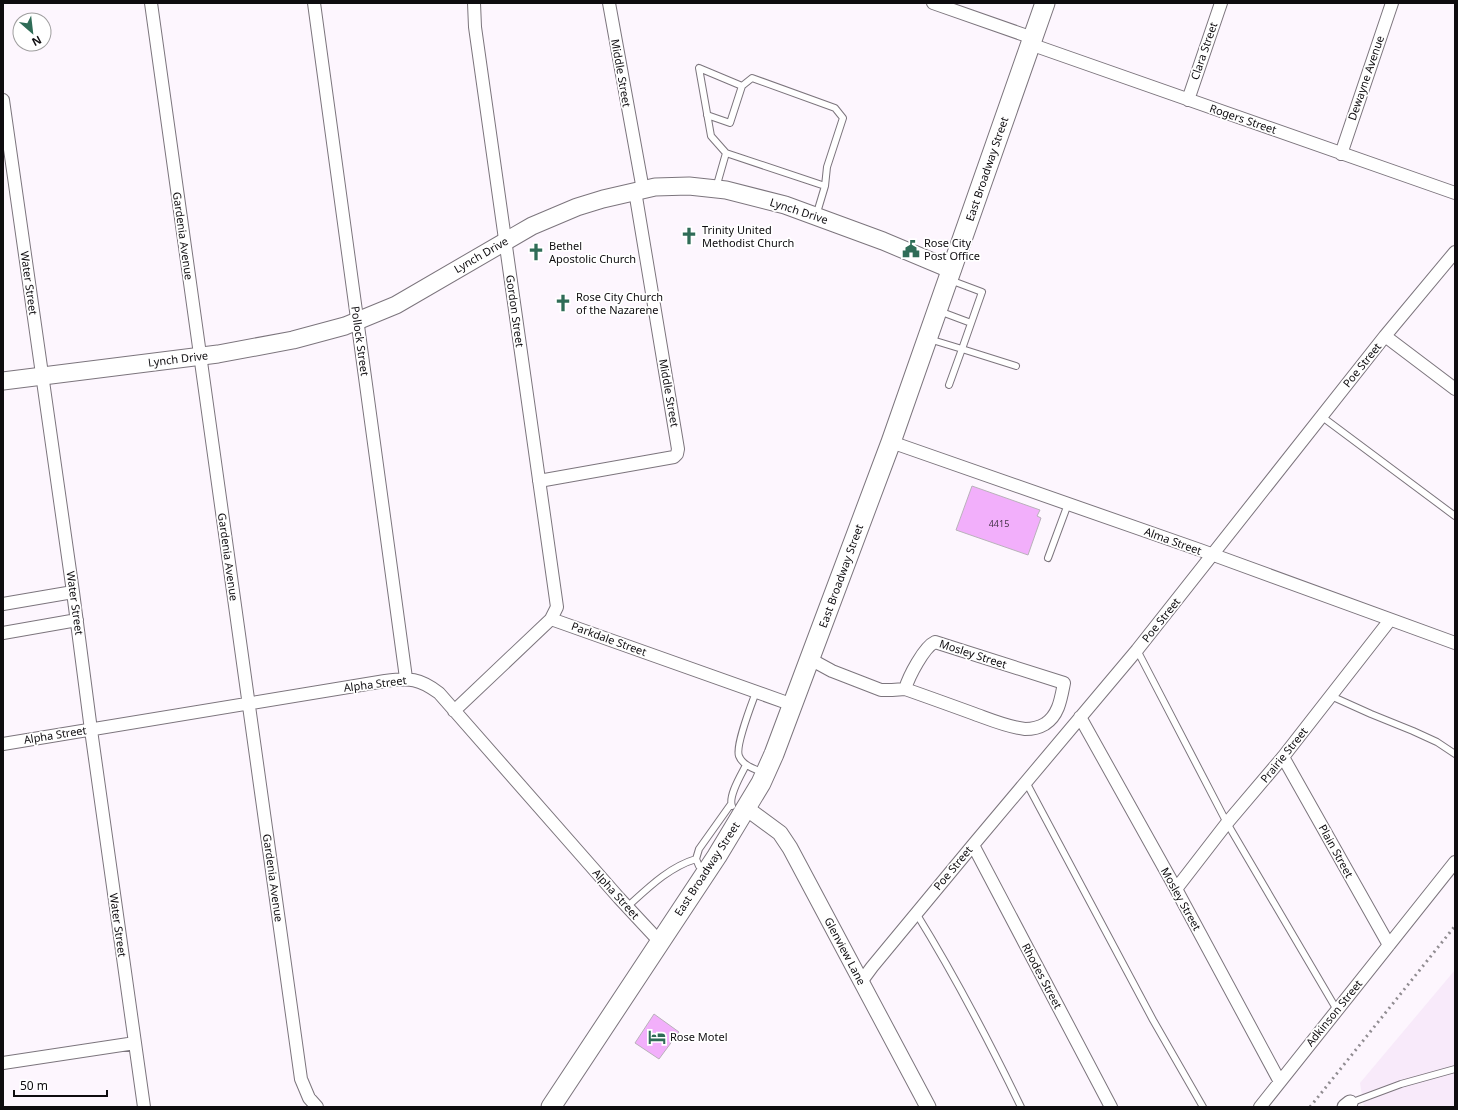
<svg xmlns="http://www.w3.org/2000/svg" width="1458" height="1110" viewBox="0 0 1458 1110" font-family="'Noto Sans',sans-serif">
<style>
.built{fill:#f8eafa}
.building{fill:#f2affb;stroke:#b9b1ba}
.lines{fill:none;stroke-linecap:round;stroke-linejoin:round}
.service-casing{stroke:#7c757d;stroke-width:8}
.minor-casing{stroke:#7c757d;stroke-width:14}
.tertiary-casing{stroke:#7c757d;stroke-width:17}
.secondary-casing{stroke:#7c757d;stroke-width:19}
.primary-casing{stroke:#7c757d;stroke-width:21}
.service{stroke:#fff;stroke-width:6}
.minor{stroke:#fff;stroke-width:12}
.tertiary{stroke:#fff;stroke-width:15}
.secondary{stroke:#fff;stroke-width:17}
.primary{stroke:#fff;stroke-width:19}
.rail{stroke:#908c91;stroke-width:3;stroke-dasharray:2 4;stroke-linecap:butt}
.labels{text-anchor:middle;stroke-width:3.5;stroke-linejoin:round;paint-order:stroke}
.number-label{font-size:9px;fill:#47354a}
.street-label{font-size:11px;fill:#0e0c0f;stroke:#fff}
.poi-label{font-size:11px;fill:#0e0c0f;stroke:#fff;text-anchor:start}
</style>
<rect width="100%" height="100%" fill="#fdf6fe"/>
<path class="built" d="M1455,970V1107H1364L1360,1083Z"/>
<path class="building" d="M972,486L1040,510L1037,516L1041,518L1028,555L956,530Z
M654,1014L679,1032L659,1059L635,1043Z"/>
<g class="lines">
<g class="service-casing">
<path id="service" d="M742,86L752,78L835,108L843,118L827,167L825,186L816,216
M707,115L730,123L742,86L699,68L711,136L726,153L825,186
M716,188L726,153
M939,311L971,323
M929,339L962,349L982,292L950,280
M949,385L962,349L1016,366
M1321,416L1455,516
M1048,558L1068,504
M1137,650L1227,823L1337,1010
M756,692C752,703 735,746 739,756C743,766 755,769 764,773
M1331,696L1371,714L1413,731L1437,742L1455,754
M1026,782L1153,1020L1203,1107
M732,806C728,796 741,775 746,765
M704,870L699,866L696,859L699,849L731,804
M627,907C648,888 669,867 696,859
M916,913C955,976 989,1041 1021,1107
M1350,1103L1401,1084L1455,1069"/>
</g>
<g class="minor-casing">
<path id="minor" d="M151,3L301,1079L309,1098L317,1107
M314,3L406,678
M474,3L475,27L557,607L551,619
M609,3L643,190
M933,3L1033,38
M1030,44L1455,193
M3,100L73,592L91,730L144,1107
M1188,100L1221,3
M1341,154L1392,3
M1385,336L1455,389
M891,442L1200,550L1455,643
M539,481L674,457L677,454L678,449L635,191
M3,604L73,592
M3,633L77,620
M935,642L1064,683C1061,698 1059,715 1045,724C1040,727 1031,729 1025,729C1007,727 989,719 972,713C950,705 928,697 905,689C909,676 924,647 935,642Z
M810,659L832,671L881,690H892L905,689
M454,711L551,619L793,705
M1080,717L1176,889L1280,1082
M3,744L385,681C410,678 419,678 439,693L619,898L660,942
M1283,757L1389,945
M973,845L1111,1107
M1176,889L1227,823L1283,757L1390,620
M861,982L872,967L973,845L1137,650L1385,336L1455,252
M3,1063L135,1043
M1260,1107L1455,862"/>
</g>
<g class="tertiary-casing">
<path id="tertiary" d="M746,808L780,833L790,848L928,1107
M1345,1107L1350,1103"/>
</g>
<g class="secondary-casing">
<path id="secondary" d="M3,381L218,354L293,340L345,326L396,305L532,226L577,207L603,199L655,187L689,186L726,190L785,205L883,241L952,270"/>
</g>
<g class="primary-casing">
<path id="primary" d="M551,1107L717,856L761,783L774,754L891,442L1045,3"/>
</g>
<use href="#service" class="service"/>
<use href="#minor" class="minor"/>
<use href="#tertiary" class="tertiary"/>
<use href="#secondary" class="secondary"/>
<use href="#primary" class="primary"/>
<path class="rail" d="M1310,1107L1455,926"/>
</g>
<defs>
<g id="church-bare" transform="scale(1.38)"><path d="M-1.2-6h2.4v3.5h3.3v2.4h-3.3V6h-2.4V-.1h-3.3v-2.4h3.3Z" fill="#2f6c57" stroke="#fff" stroke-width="2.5" paint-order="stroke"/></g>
<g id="civic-bare" transform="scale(1.38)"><path d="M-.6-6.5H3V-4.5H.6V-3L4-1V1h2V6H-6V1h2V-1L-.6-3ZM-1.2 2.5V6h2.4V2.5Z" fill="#2f6c57" stroke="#fff" stroke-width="2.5" paint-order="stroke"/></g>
<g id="hotel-bare" transform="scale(1.38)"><path d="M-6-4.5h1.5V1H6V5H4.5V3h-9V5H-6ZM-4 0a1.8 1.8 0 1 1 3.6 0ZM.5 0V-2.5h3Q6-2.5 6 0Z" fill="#2f6c57" stroke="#fff" stroke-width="2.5" paint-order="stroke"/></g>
</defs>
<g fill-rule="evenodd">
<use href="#church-bare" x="689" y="236"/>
<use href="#civic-bare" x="911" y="249"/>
<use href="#church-bare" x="536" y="252"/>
<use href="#church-bare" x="563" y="303"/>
<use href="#hotel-bare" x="657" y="1037"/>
</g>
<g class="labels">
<g class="number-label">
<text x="999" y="527">4415</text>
</g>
<g class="street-label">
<text transform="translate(1204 51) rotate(-71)" y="4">Clara Street</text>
<text transform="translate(621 73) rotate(80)" y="4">Middle Street</text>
<text transform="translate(1366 78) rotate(-71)" y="4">Dewayne Avenue</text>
<text transform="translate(1243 119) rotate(19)" y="4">Rogers Street</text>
<text transform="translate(987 169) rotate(-71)" y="4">East Broadway Street</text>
<text transform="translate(799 211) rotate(18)" y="4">Lynch Drive</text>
<text transform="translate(183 236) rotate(82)" y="4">Gardenia Avenue</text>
<text transform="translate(481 255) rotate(-30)" y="4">Lynch Drive</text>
<text transform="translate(29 283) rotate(82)" y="4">Water Street</text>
<text transform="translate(515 311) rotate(82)" y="4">Gordon Street</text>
<text transform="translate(360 341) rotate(82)" y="4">Pollock Street</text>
<text transform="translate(178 359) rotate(-7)" y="4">Lynch Drive</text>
<text transform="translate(1362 365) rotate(-51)" y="4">Poe Street</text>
<text transform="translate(669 393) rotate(80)" y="4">Middle Street</text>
<text transform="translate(1173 541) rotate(20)" y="4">Alma Street</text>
<text transform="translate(228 557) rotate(82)" y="4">Gardenia Avenue</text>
<text transform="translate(841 576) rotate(-70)" y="4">East Broadway Street</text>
<text transform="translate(75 603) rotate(82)" y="4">Water Street</text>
<text transform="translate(1161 620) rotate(-51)" y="4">Poe Street</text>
<text transform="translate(609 639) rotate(20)" y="4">Parkdale Street</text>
<text transform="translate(973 654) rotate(18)" y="4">Mosley Street</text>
<text transform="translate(375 684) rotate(-7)" y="4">Alpha Street</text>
<text transform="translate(55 735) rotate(-9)" y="4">Alpha Street</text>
<text transform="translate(1284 755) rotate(-51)" y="4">Prairie Street</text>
<text transform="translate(1336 851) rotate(61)" y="4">Plain Street</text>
<text transform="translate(953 868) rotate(-50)" y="4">Poe Street</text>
<text transform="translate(707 869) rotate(-57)" y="4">East Broadway Street</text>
<text transform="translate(273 878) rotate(82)" y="4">Gardenia Avenue</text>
<text transform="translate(616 894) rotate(48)" y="4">Alpha Street</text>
<text transform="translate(1181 899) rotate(61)" y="4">Mosley Street</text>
<text transform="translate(118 925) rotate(82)" y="4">Water Street</text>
<text transform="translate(845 951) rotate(62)" y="4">Glenview Lane</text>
<text transform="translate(1042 976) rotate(62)" y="4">Rhodes Street</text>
<text transform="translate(1334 1013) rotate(-51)" y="4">Adkinson Street</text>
</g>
<g class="poi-label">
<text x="702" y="234">Trinity United<tspan x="702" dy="13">Methodist Church</tspan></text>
<text x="924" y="247">Rose City<tspan x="924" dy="13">Post Office</tspan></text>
<text x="549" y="250">Bethel<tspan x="549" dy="13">Apostolic Church</tspan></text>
<text x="576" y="301">Rose City Church<tspan x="576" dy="13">of the Nazarene</tspan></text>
<text x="670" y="1041">Rose Motel</text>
</g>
</g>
<rect width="1458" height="1110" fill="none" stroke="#0e0c0f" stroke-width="8"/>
<g transform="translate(32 32) rotate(152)"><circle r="19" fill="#ffffff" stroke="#9f9e9f"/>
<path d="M0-3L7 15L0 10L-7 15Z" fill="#2f6c57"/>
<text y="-6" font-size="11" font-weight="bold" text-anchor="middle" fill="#0e0c0f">N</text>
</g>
<path d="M14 1090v6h93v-6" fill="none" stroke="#0e0c0f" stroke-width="2"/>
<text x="20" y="1090" font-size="12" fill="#0e0c0f" stroke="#ffffff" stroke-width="3" paint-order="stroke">50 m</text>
</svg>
